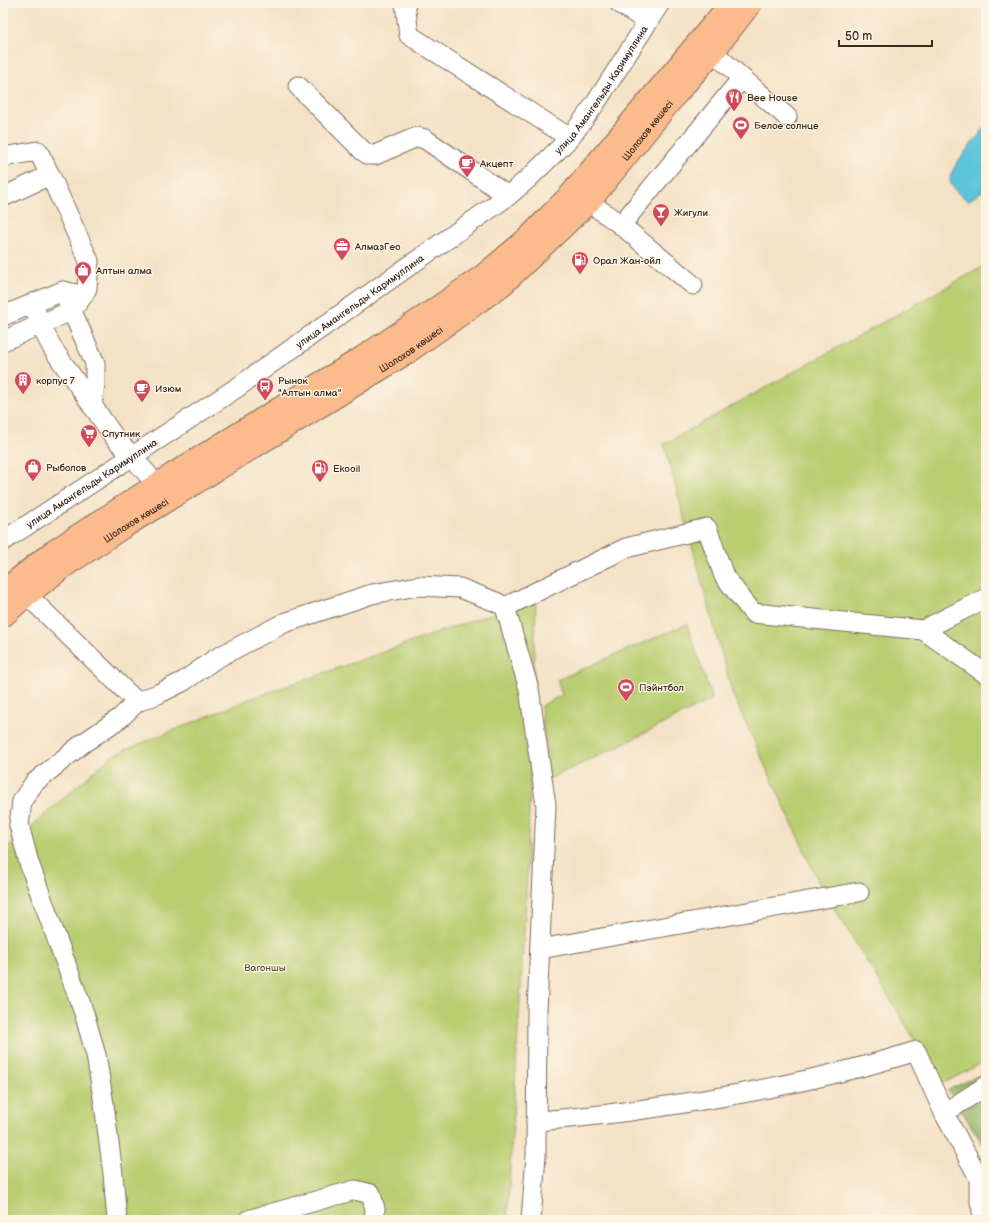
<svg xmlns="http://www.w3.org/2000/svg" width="989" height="1223" viewBox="0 0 989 1223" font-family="'Balsamiq Sans',sans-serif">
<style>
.green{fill:#b9cd71;stroke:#7a7c48}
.forest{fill:#92b063;stroke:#666d40}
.water{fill:#5dc5da;stroke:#4c787c}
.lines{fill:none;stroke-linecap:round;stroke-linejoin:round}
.minor-casing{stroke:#7c6a59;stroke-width:21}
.highway-casing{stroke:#7c6a59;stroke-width:24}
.minor{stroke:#fff;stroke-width:19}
.highway{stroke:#fbbb8d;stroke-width:22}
.labels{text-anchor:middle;stroke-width:3;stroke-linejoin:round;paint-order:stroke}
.street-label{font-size:10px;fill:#3b2a1e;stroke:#fcf5e5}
.poi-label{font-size:10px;fill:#3b2a1e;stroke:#fcf5e5;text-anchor:start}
.park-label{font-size:10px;fill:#5a5333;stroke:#fcf5e5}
</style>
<rect width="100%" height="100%" fill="#fcf5e5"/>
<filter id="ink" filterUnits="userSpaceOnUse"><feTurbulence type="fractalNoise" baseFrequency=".025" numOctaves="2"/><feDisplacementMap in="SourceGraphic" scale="8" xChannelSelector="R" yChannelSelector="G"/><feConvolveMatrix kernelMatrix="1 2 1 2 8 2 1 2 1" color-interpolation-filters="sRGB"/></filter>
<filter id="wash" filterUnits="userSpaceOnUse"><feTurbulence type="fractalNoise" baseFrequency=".012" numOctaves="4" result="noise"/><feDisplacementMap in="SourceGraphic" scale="16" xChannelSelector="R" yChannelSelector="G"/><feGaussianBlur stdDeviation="0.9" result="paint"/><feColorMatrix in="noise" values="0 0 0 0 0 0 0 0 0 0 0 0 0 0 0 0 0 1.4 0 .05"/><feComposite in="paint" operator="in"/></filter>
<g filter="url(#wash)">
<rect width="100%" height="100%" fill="#f4e2c6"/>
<path class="green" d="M986,265V1061L942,1084L820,885L733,695L664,444Z
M536,598L526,898L507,1220H3V851L113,755L250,699Z
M687,624L712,699L633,739L549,779L541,706L562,695L557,680Z"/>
<path class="forest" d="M986,1072V1149L948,1090Z"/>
<path class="water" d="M986,126V186L981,192L968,201C961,195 951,190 950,180C949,168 978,137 986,126Z"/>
</g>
<g filter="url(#ink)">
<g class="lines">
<g class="minor-casing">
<g id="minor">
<path d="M405,3L409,35L570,138"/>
<path d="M619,3L648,22"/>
<path d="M742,78L787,117"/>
<path d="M298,86L363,151L369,155H375L412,139L417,137L425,139L508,196"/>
<path d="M3,157L38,151L50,175L89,261L87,288L83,296L71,311L3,341"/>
<path d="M3,197L50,175"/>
<path d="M589,202L621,225L742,78L713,52"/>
<path d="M621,225L693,285"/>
<path d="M63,291L95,363V384L92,406"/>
<path d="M33,303L40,324L53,349L115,438L132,456L166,496"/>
<path d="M3,316L63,291L76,294"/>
<path id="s1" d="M3,541L238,387L508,196L530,177L570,138L595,104L660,3"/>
<path d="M27,595L137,702L158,694L184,681L215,659L284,623L372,594L418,586L460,588L496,602L505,607L529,689L546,805L537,1011L536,1156L531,1220"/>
<path d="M505,607L626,548L707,528L724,576L753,613L923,630L986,598"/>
<path d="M923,630L986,674"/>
<path d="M540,949L859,892"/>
<path d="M944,1113L986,1086"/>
<path d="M536,1121C607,1116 678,1105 749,1092C805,1081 861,1069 916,1051L944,1113L979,1178V1197L984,1220"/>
<path d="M117,1220L113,1174L104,1104L96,1055L84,1013L29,863L19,825L22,801L34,783L82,744L120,718L137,702"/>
<path d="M248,1220L355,1190L371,1194L375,1209L374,1220"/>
</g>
</g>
<g class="highway-casing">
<g id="highway">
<path d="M3,591L51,553L173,474L363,357L425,316L484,275L529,237L570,195L731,3"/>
<path id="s2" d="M3,616L27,595L66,565L122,528L405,354L502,285L589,202L678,92L713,52L751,3"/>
</g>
</g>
<use href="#minor" class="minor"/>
<use href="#highway" class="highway"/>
</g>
</g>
<defs>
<g id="restaurant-pin" transform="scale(0.9)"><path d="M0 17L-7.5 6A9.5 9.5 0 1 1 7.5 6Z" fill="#d1495b" stroke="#fcf5e5"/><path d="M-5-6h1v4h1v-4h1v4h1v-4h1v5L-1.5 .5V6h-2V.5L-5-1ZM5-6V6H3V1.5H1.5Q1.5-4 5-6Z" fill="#fff"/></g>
<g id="stadium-pin" transform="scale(0.9)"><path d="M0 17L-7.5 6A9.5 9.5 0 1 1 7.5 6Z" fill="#d1495b" stroke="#fcf5e5"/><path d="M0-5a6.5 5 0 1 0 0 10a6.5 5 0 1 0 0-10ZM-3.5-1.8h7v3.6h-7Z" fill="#fff"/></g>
<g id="cafe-pin" transform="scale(0.9)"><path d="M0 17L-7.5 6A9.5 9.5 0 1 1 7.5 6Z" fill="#d1495b" stroke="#fcf5e5"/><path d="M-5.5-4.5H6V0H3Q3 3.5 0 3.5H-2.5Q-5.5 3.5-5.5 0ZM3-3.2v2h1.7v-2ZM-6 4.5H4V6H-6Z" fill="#fff"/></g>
<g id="bar-pin" transform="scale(0.9)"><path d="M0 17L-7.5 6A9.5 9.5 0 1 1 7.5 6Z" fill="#d1495b" stroke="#fcf5e5"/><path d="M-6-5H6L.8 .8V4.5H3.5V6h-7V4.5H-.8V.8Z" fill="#fff"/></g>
<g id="office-pin" transform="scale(0.9)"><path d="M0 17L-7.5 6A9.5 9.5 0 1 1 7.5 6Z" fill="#d1495b" stroke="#fcf5e5"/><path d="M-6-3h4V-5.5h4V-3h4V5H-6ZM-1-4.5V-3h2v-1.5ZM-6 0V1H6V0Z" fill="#fff"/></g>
<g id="fuel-pin" transform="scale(0.9)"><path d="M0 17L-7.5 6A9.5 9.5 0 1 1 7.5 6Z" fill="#d1495b" stroke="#fcf5e5"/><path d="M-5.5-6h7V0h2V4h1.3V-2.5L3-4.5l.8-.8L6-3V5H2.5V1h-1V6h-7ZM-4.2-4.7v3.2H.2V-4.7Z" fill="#fff"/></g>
<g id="shop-pin" transform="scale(0.9)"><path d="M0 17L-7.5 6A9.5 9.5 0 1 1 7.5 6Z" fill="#d1495b" stroke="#fcf5e5"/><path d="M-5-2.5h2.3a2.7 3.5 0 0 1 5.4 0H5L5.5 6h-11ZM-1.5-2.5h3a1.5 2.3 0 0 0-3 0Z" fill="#fff"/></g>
<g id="building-pin" transform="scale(0.9)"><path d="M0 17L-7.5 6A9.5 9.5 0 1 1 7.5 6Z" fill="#d1495b" stroke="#fcf5e5"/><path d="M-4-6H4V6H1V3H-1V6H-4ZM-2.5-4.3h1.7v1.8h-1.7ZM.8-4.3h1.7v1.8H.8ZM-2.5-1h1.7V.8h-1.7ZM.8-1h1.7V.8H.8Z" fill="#fff"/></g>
<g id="bus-pin" transform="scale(0.9)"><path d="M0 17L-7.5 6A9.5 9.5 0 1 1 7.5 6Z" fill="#d1495b" stroke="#fcf5e5"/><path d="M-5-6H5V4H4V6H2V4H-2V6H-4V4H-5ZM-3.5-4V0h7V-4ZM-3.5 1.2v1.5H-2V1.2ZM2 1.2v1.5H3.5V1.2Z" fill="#fff"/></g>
<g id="supermarket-pin" transform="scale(0.9)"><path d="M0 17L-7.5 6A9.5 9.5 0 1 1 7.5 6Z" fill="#d1495b" stroke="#fcf5e5"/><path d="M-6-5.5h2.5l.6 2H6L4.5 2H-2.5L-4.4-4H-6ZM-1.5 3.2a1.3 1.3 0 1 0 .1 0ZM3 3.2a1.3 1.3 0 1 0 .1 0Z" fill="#fff"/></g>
</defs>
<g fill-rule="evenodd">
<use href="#restaurant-pin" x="734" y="97"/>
<use href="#stadium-pin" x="741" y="125"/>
<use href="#cafe-pin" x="467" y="163"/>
<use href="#bar-pin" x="661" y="212"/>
<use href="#office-pin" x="342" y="246"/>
<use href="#fuel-pin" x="580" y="260"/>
<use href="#shop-pin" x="83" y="270"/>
<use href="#building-pin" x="23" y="380"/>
<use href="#bus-pin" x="265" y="386"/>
<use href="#cafe-pin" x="142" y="388"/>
<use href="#supermarket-pin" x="89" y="433"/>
<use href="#shop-pin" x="33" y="467"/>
<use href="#fuel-pin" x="320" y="468"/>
<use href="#stadium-pin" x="626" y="687"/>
</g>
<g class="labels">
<g class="street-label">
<text dy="4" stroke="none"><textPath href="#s1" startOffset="754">улица Амангельды Каримуллина</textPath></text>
<text dy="4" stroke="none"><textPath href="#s2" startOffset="812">Шолохов көшесі</textPath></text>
<text dy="4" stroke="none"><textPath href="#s1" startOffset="430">улица Амангельды Каримуллина</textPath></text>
<text dy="4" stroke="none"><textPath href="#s2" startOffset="488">Шолохов көшесі</textPath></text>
<text dy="4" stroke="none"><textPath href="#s1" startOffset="106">улица Амангельды Каримуллина</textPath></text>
<text dy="4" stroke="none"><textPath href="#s2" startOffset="164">Шолохов көшесі</textPath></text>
</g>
<g class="poi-label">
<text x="747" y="101">Bee House</text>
<text x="754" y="129">Белое солнце</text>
<text x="480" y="167">Акцепт</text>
<text x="674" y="216">Жигули</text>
<text x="355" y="250">АлмазГео</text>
<text x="593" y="264">Орал Жан-ойл</text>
<text x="96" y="274">Алтын алма</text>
<text x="36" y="384">корпус 7</text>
<text x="278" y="384">Рынок<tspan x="278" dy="12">"Алтын алма"</tspan></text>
<text x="155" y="392">Изюм</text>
<text x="102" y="437">Спутник</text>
<text x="46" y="471">Рыболов</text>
<text x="333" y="472">Ekooil</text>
<text x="639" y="691">Пэйнтбол</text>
</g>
<g class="park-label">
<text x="265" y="971">Вагоншы</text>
</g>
</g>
<rect width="989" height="1223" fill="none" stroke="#fcf5e5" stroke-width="16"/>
<path d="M839 40v6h93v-6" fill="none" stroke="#3b2a1e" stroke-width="2"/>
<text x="845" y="40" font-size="12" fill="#3b2a1e" stroke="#fcf5e5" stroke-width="3" paint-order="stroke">50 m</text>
</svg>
